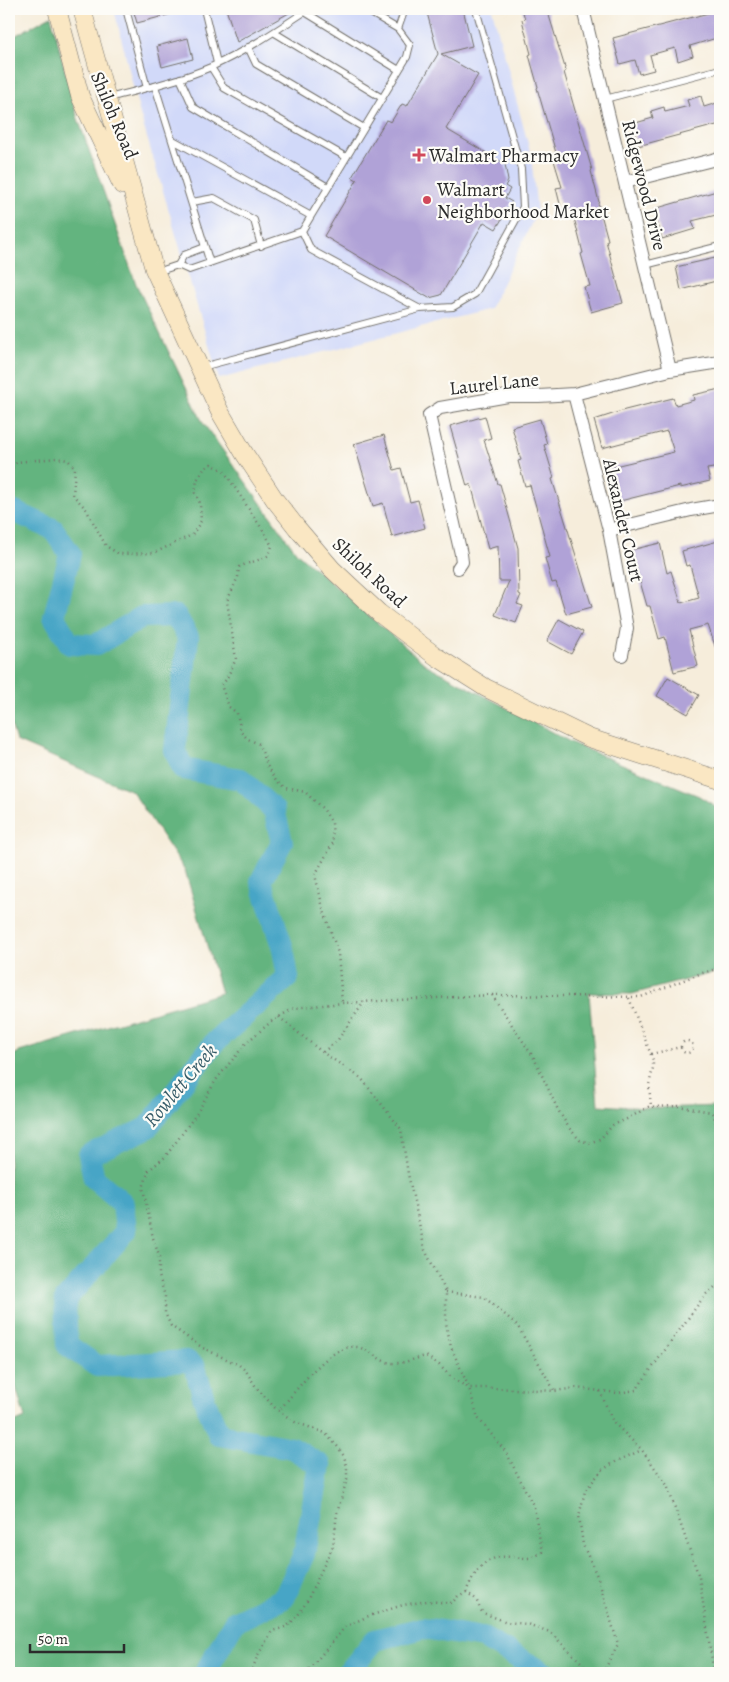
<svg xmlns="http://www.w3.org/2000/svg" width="729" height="1682" viewBox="0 0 729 1682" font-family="Alegreya,serif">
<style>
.built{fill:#d1d9f9}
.forest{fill:#64b47f;stroke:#487055}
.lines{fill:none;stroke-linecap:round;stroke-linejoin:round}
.river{stroke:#47a5c6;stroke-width:22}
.building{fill:#b0a2d7}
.lane-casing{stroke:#726f69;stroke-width:8}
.street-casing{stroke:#726f69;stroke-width:14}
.secondary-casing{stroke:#726f69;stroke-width:19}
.path{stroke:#726f69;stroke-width:2.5;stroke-dasharray:1 4;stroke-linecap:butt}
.lane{stroke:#fff;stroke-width:6}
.street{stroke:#fff;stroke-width:12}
.secondary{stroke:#fae7c3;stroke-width:18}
.poi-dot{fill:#d1495b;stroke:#fdfcf7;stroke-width:2}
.labels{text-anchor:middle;stroke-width:4.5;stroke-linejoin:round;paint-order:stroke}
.street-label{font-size:19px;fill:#2b2b2b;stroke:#fdfcf7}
.poi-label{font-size:19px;fill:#2b2b2b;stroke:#fdfcf7;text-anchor:start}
.water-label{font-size:20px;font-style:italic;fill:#365c69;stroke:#fdfcf7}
</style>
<rect width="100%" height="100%" fill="#fdfcf7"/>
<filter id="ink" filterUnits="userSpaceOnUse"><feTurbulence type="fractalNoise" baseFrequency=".02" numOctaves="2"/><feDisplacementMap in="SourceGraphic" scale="10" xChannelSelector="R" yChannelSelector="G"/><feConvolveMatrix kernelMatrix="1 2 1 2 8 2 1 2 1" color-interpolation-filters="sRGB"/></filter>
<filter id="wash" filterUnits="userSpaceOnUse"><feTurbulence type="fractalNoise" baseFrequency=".0096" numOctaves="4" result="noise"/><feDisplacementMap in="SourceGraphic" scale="20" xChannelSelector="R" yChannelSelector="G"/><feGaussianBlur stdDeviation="1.12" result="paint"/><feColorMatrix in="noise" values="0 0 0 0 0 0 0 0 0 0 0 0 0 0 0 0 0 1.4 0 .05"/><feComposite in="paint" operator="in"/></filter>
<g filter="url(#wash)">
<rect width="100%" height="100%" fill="#f6eddb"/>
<path class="built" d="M114,9H492L531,155L537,212L490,309L219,379L140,114Z"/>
<path class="forest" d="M51,16L77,116L136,284L203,423L297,553L425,664L574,744L699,796L720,809V971L632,994L589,993L598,1105L647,1108L720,1106V1673H9V1425L25,1418L9,1364V1058L19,1052L221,993L185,870L132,791L16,741L9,717V39Z"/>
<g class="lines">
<path class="river" d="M9,513L15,512L53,529L70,554L54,617L70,644L96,645L142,617L176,616L188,637L175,750L183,769L241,779L274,810L282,842L261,881L283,949L288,977L215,1042L147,1128L89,1155L94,1178L123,1203L126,1231L65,1300L67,1345L97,1366L187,1361L195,1367L204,1399L219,1435L292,1448L320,1465L304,1554L284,1598L234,1622L205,1673
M348,1673L375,1640L423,1628L483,1638L545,1673"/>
</g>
<g id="blocks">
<path class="building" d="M133,9H179V12L137,23Z
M226,9H296L237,42Z
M426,9H463L472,46L441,54L478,75L446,129L505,164L508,181L505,186L510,189L505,198L512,202L496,229L484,222L441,295L429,298L324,236L357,180L352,177L386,120L391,122L402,104L407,106L438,54Z
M522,9H547L566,71L564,72L592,170L591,171L599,202L598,203L608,240L606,241L623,303L591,312L584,287L590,286L581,254L583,253L572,210L562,212L556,188L562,187L552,154L556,153L537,88L538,87L529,55L531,54L522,20L525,19Z
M720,10V37L690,46L693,56L678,61L675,48L650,55L654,70L639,74L635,60L620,64L613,38Z
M188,38L193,59L162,67L157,46Z
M701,96L704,107L720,102V124L638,146L632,124L653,118L651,111L664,107L665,112L689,106L687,100Z
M720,190V214L692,221L695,229L662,239L654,209Z
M715,258L720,280L681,290L676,267Z
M720,389V467L707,469L710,481L680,488V486L616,502L606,468L674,452L667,431L602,448L594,420L625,410L673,398L676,405L694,400L693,395Z
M485,416L491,438L484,440L498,484H500L518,548L519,594L521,595L517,604L523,606L516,623L495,615L509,581H499L498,546L488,549L471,484L467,486L450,426Z
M540,419L547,444L544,445L554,478L552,479L592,607L566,614L556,582L552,583L545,558L550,557L530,485L525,486L518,461L521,460L512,427Z
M384,435L394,470L401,468L410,502L418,500L425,528L392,537L383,503L373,506L354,444Z
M718,541L720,550V652H717L708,625L689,630L698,666L674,672L665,637L659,639L650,606H647L631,550L660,543L667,573L671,571L681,603L699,598L690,565L686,566L682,551Z
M559,619L583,632L571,654L547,641Z
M668,677L699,695L688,714L657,696Z"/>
</g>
</g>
<g filter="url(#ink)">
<use href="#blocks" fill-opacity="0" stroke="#726f69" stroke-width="1"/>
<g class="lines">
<g class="lane-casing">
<path id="lane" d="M126,9L147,88
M204,9L217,63
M305,12L399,70
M398,29L405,9
M275,33L382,98
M248,47L256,64L364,128
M211,67L224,88L346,157
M180,78L193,107L328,187
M155,86L210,263
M109,98C143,89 178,81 211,67C246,51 277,30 309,9
M605,99L720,69
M173,140L311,216
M192,202L214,198L254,220L261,246
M302,231L311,250L420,309L453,307L475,294L523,207L521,169L476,9
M178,265L189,270L302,231L407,57L410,45L398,29L364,9
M645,265L720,246
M157,272L178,265L184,255L205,247
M202,367L420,309"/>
</g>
<g class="street-casing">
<path id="street" d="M583,9L670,370
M625,182L720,158
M574,394L609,530L627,628L622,655
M609,530L691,510L720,505
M458,568L462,562L461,554L429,415L440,408L508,396H539L574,394L670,370L720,362"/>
</g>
<g class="secondary-casing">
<path id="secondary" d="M57,9L80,96L122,185
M82,9L154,269L220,412L244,453L275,500L297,528L332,569L379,613L437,657L486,688L589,738L720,780"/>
</g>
<path class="path" d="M9,10L11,9
M9,471L17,462L56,458L68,460L75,468L73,495L86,509L106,546L119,554L154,553L192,535L201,521L200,503L195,493L197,480L204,469L211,464L224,471L266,535L272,546L269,555C259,561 249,562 239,567L238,577L227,601L236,659L226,680L221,685L229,707L237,713L241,732L248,739L259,744L268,767L277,780L286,788L305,792L324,810L332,823L333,843L315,875L323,908L338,953L342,1003
M492,995L641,997L699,974L720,968
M629,998L653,1060V1068L649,1085L651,1106
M279,1017L322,1052L361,1078L401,1129L408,1174L425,1250L446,1292V1323L451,1347L469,1388L478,1418L506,1452L534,1507L542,1552C531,1560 526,1558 512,1557C486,1554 475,1570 466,1592
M681 1047a6 6 0 1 1 12 0a6 6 0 1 1-12 0Z
M323,1052L337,1041L364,1002
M651,1054L681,1047
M446,1292L484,1297L517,1325L554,1390
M600,1391L613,1422L642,1450L667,1485L699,1577L714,1673
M281,1408C297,1390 330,1343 357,1347C368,1349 375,1357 384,1361C398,1367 412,1359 426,1356L439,1365L453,1379L469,1388H493L555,1391L576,1388L618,1393L636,1390L705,1295L720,1283
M244,1673L252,1670L258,1655L272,1631L286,1627L297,1617L307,1601L333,1546L337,1513L347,1479V1467L344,1456L337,1446L325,1433L295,1422L276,1409L256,1387L246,1371L239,1365L203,1348L171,1326L165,1313V1296L159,1276V1256L153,1238L143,1188L149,1170L165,1157L179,1138L197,1113L216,1080L247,1042L272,1021L294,1008L342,1003L492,995L534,1058L558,1110L569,1128L580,1140L589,1143L600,1139L613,1125L629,1118L648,1107L679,1106L711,1112C718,1119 715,1130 720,1138
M306,1673L345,1627L366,1617L403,1605L427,1601L452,1603L458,1596L466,1592L476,1599L480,1609L483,1613L507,1622L527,1624L550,1632L592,1673
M603,1673L618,1644L598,1578L583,1545L579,1516L585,1491L602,1470L617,1461L642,1450"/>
<use href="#lane" class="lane"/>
<use href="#street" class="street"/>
<use href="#secondary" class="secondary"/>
</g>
</g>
<g class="poi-dot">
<path d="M416.5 147.5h5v5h5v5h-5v5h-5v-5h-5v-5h5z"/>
<circle cx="427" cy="200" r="5"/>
</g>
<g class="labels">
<g class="street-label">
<text transform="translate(115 115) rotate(67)" y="7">Shiloh Road</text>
<text transform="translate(645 185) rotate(76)" y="7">Ridgewood Drive</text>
<text transform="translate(494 383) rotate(-6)" y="7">Laurel Lane</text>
<text transform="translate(624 520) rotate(77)" y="7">Alexander Court</text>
<text transform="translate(370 572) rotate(43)" y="7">Shiloh Road</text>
</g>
<g class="poi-label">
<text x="429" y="162">Walmart Pharmacy</text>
<text x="437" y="196">Walmart<tspan x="437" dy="22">Neighborhood Market</tspan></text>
</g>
<g class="water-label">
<text transform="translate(180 1085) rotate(-50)" y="7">Rowlett Creek</text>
</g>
</g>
<rect width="729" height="1682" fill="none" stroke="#fdfcf7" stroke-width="30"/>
<path d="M30 1644v8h94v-8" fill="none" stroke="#2b2b2b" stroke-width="2.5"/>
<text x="38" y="1644" font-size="15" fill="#2b2b2b" stroke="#fdfcf7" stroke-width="4" paint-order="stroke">50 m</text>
</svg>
